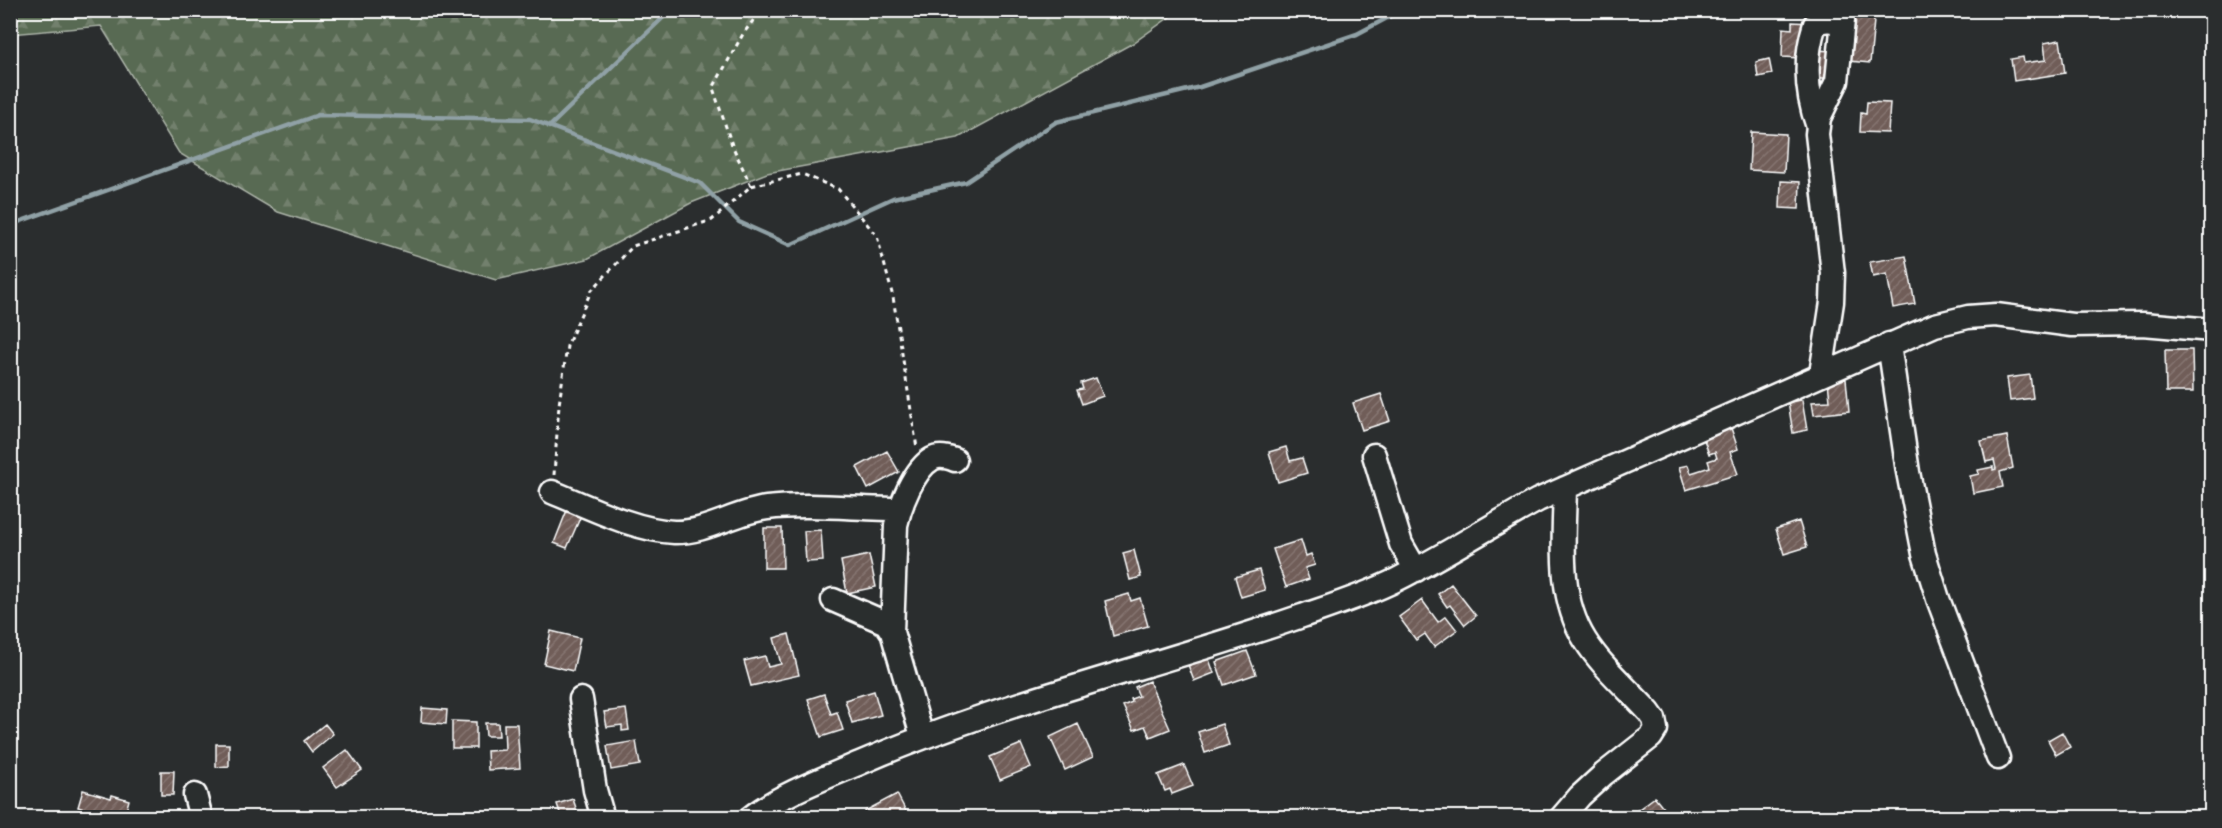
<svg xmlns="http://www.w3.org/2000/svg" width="2222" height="828" viewBox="0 0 2222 828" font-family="Pangolin,sans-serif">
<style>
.forest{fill:url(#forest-firs);stroke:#acb4a9;stroke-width:1.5}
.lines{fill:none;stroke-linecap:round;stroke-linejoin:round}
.stream{stroke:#90a1a6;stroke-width:4.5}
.building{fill:url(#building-hatch);stroke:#fff;stroke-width:1.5}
.minor-casing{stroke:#fff;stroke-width:27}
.path{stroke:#fff;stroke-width:3;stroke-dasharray:4.5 4.5;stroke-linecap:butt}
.minor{stroke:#2a2d2e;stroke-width:22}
</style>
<defs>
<pattern id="forest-firs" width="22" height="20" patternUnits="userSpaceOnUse" patternTransform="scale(1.5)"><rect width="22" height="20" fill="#596a53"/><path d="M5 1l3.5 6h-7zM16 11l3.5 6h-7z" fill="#72806d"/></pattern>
<pattern id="building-hatch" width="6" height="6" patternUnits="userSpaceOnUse" patternTransform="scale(1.5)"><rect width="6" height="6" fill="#6f5d58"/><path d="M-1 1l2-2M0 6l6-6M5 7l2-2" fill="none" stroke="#857571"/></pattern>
</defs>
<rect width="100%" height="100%" fill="#2a2d2e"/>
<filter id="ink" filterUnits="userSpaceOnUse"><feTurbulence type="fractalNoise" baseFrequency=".0167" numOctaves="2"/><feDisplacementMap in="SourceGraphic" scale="12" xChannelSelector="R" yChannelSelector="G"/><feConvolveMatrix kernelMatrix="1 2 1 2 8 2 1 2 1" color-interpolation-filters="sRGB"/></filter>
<g filter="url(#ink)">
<path class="forest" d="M11,10H1178V11L1133,43L958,138L767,173L691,203L587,259L496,280L278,212L179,153L101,26L11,34Z"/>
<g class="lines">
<path class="stream" d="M549,127L671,10
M10,225L318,115L530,119L700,183L739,222L790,245L893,198L966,182L1056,122L1200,87L1357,34L1402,10"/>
</g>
<path class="building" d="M1854,10H1875L1870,63L1849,61Z
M1792,22L1809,23L1801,58L1782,57L1783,28L1792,29Z
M2060,40L2065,73L2014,81L2011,59L2023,57L2024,63L2046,60L2044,43Z
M1815,50L1833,51V78H1815Z
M1769,59L1772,74L1758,77L1756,62Z
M1867,102L1890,103L1888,133L1860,132L1861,113L1866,114Z
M1751,132L1786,134L1784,172L1749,170Z
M1781,181L1800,182L1799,209L1780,208Z
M1906,256L1915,304L1893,308L1887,274L1873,277L1870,262Z
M2165,350H2192L2193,392H2166Z
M2030,375L2033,398L2010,401L2007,378Z
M1096,378L1103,396L1082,404L1077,390L1083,389L1081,383Z
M1846,379L1849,411L1814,415L1812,402L1830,401L1828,381Z
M1381,394L1390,421L1362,430L1353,403Z
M1802,400L1807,430L1793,433L1788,402Z
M1730,425L1738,449L1730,452L1738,474L1686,490L1679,467L1688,465L1691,473L1710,467L1708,461L1717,458L1715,452L1709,454L1702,434Z
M2007,436L2013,468L2000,472L2003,487L1973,493L1970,476L1979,474L1978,470L1993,467V470L1996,469L1994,460L1986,462L1981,441Z
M1286,447L1290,461L1302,458L1307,473L1278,482L1269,452Z
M887,451L899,472L868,489L857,467Z
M569,505L583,511L567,548L554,543Z
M1799,521L1807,547L1784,554L1776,529Z
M764,528H782L783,568H764Z
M821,530L823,561L806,562L804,531Z
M1301,540L1306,556L1311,554L1315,565L1305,568L1309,579L1286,587L1273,549Z
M1134,550L1141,577L1130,580L1123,553Z
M869,555L876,587L847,593L841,561Z
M1259,570L1265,590L1241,597L1235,577Z
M1451,584L1476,616L1465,625L1450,605L1447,607L1438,594Z
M1129,594L1131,601L1140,598L1148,626L1113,636L1105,601Z
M1422,600L1438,622L1446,616L1457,630L1434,647L1425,634L1416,640L1399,617Z
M551,631L580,638L573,671L544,664Z
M789,634L799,675L751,686L744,661L765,656L768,667L781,664L774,638Z
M1247,651L1256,674L1224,685L1216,662Z
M1207,654L1214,673L1194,681L1187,662Z
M1149,681L1170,729L1150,737L1145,726L1134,730L1123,706L1132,702L1131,699L1139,696L1135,687Z
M874,691L881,715L852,723L845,700Z
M824,694L831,714L837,712L843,730L821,737L808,699Z
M422,708L447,710L446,724L421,722Z
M626,709L629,730L622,731V725L607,727L604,712Z
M452,721L476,722V748H452Z
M485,723H498L499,736H486Z
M325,724L333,734L312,752L304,741Z
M504,724H517L520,768L488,770L487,751L505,750Z
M1078,724L1093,757L1065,770L1050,737Z
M1222,724L1229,745L1205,753L1198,732Z
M2062,732L2070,747L2056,755L2048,740Z
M636,741L640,765L611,770L607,746Z
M216,744H229V766L216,767Z
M1021,744L1031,767L1000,780L990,757Z
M347,750L362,770L337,787L323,768Z
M1184,765L1193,786L1172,794L1170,789L1165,791L1158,775Z
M161,771H174L173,795H161Z
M83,790L111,798L112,795L129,800L124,818H105L106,816L78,807Z
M897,794L909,817L868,818L865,811Z
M1655,797L1672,818H1639L1635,812Z
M573,799L577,811L561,816L557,804Z"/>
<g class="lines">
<g class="minor-casing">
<path id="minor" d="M1818,127C1806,94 1804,58 1815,24C1825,19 1832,20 1842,24
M1889,344L1908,472L1924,554L1938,599L1998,758
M1821,374L1832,302L1833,273L1817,134L1819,118L1837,81L1844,10
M1374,455L1401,544L1416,570
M552,492C589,507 634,530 674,532C706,533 735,512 767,508C810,503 856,509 900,509
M833,600L886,623L892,632L922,736
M892,632L896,525C900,506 914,469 932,459C939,455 947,457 955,460
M581,699L595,790L603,818
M195,795L201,818
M750,818C777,796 827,777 860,763C1003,701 1155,667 1302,616C1334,605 1366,595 1396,580C1444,556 1490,526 1538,500L1935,325L1968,317L1996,315L2072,325L2143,324L2212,330
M1561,818L1580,796L1604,774L1651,737L1656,729L1654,719L1649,712C1628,689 1601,666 1585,640C1557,596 1564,538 1565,488"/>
</g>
<path class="path" d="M751,186L732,145L713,88L743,34L761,10
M554,475L559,405L567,346L591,291L633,246L712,220L751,186L802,174L838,189L877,236L893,297L917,448"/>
<use href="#minor" class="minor"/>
</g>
</g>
<rect width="2222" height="828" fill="none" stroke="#2a2d2e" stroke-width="36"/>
<rect x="18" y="18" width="2186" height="792" fill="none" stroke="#fff" stroke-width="2" filter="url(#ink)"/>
</svg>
